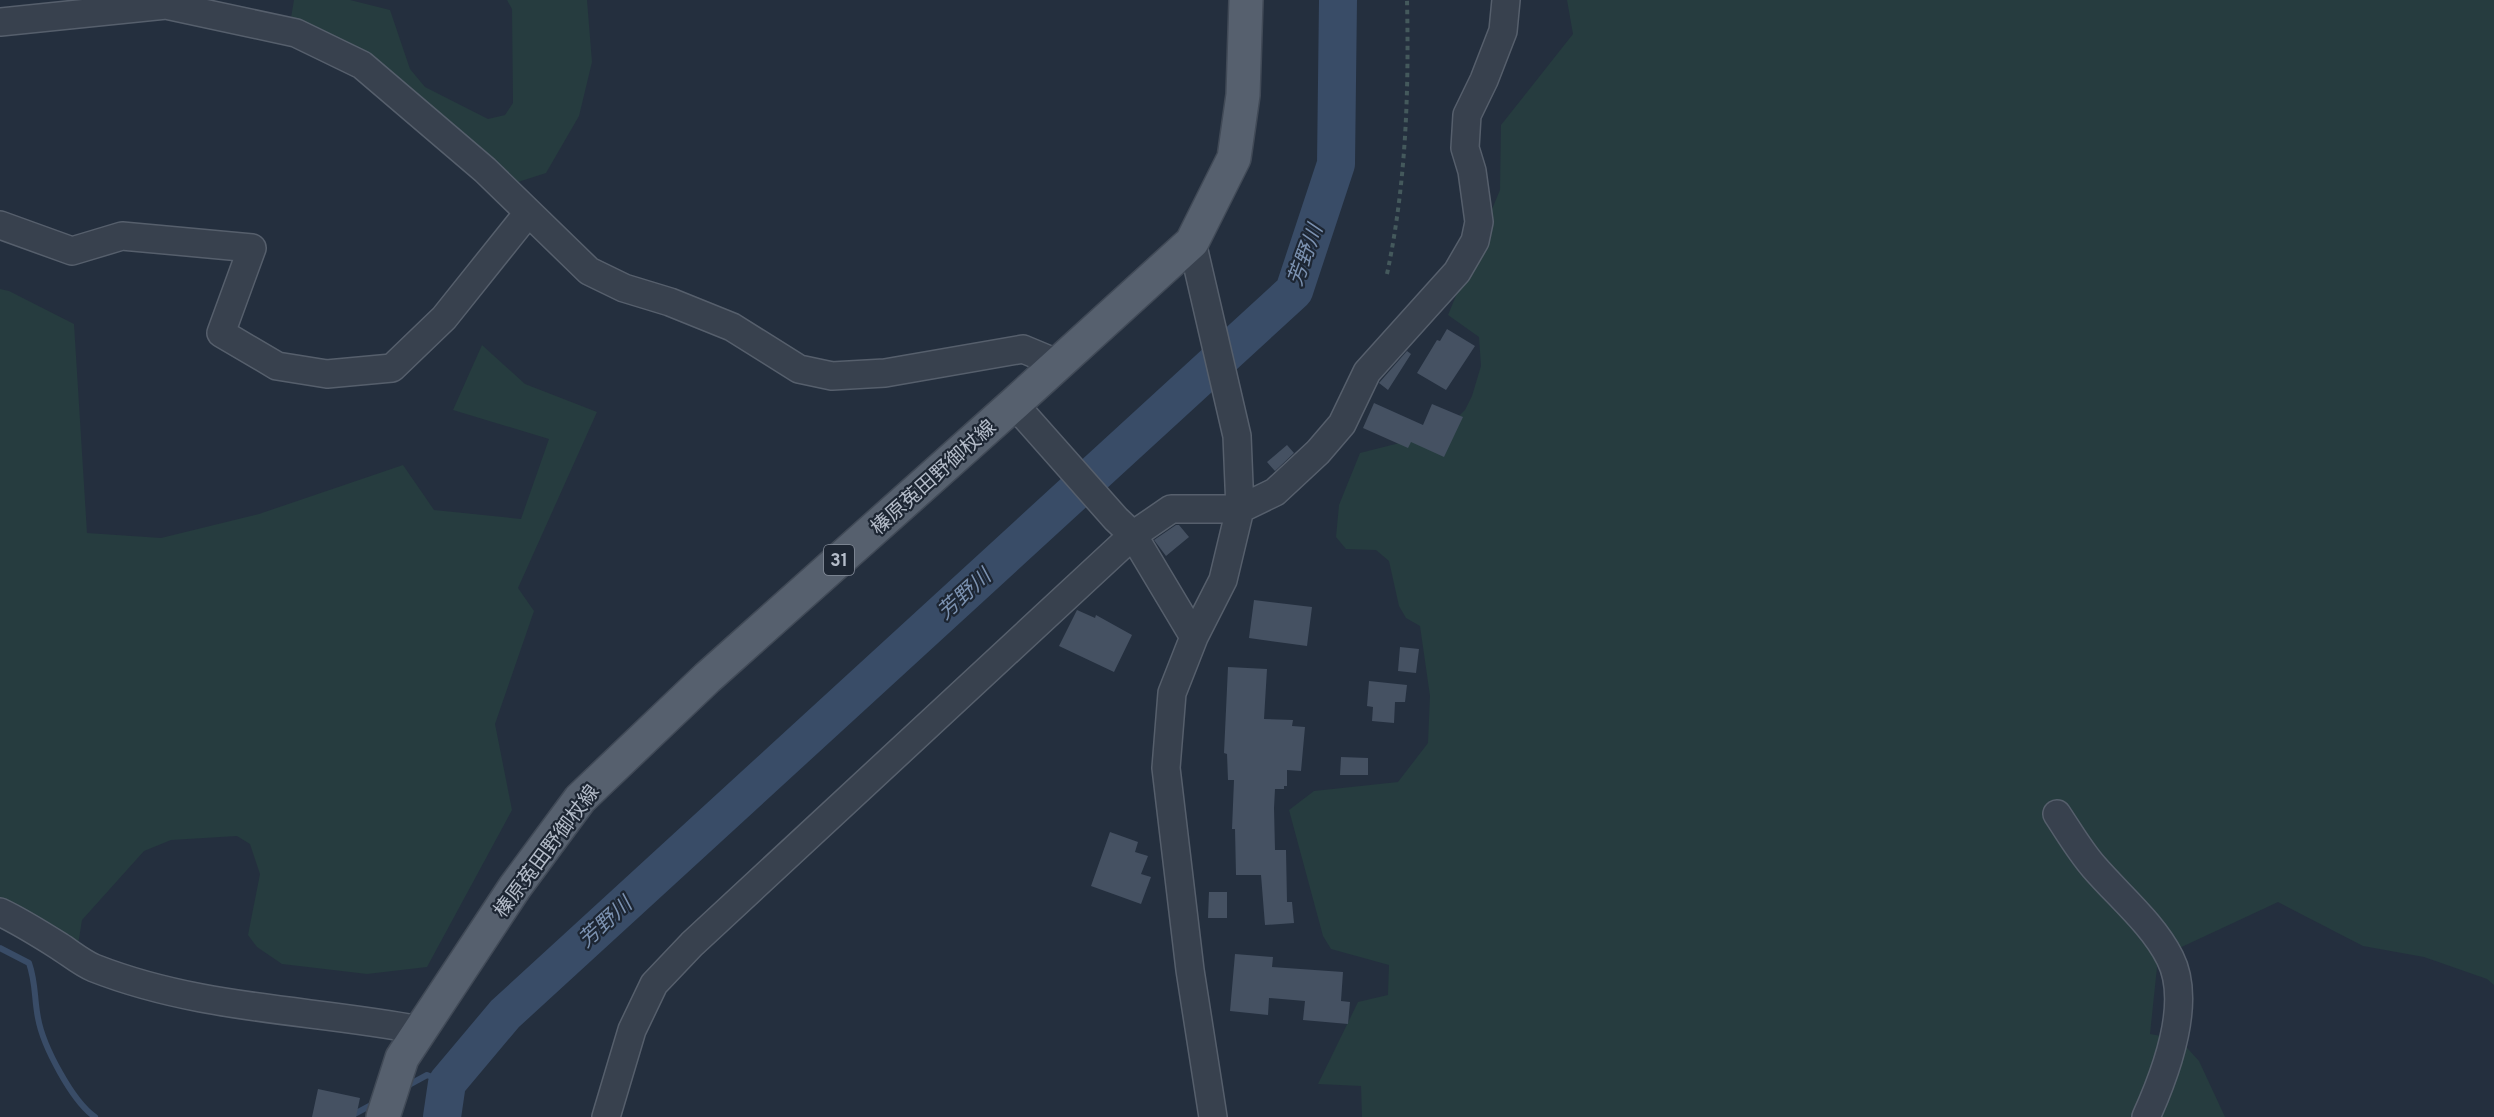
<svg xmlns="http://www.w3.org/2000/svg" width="2494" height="1117" viewBox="0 0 2494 1117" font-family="Overpass,'Noto Sans JP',sans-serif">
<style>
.green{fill:#263c3f}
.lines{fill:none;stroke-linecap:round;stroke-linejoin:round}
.stream{stroke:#394c67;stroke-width:6}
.river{stroke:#394c67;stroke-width:38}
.building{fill:#455162}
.minor-casing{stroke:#565f6c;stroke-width:30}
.major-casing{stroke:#414a57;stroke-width:36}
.path{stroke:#44595c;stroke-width:4;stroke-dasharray:4.5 4.5;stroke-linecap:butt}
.minor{stroke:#38414e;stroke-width:27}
.major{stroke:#56606e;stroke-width:33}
.labels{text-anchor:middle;stroke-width:4.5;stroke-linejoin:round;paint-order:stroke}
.shield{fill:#1d2633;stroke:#878f9c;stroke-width:1.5}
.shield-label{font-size:18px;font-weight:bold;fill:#b4bcc9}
.street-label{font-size:20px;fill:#b4bcc9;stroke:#1d2633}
.water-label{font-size:21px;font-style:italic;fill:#7c92b1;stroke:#1d2633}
</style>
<rect width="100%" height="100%" fill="#242f3e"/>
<path class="green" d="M294,0H350L390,10L410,69L425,87L488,119L505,115L513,103L512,9L507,0H587L592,62L579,116L546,173L515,183L362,53L291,18Z
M1567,0H2494V985L2487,979L2424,957L2363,946L2278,902L2158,958L2150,1034L2179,1039L2199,1061L2225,1117H1362L1361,1086L1318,1084L1358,1002L1388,995L1389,965L1331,949L1323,936L1289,810L1314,791L1398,782L1428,743L1430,696L1420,626L1406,618L1399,606L1389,561L1376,550L1346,549L1336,537L1339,505L1360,453L1443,432L1465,410L1472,396L1481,366L1479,337L1448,315L1500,190L1501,125L1573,34Z
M0,289L9,291L74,324L87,533L161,538L259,514L403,465L434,510L521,519L549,439L453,410L482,345L525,384L597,412L518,588L534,611L495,724L512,810L427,967L367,974L282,964L257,947L248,935L260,874L250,844L237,836L171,840L144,851L82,920L78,945L0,908Z"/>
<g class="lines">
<path class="stream" d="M0,948L29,963C36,983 34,998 38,1018C43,1046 72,1101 95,1117
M405,1087L427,1075L447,1083
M349,1117L375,1103"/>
<path class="river" d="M442,1117L447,1083L505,1014L1294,291L1336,164L1338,0"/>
</g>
<path class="building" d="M1447,329L1475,346L1446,390L1417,373L1437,340L1440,341Z
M1407,351L1411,354L1388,390L1379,383Z
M1374,403L1423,425L1432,404L1463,417L1444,457L1411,442L1408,448L1363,428Z
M1287,445L1294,453L1275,471L1267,462Z
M1176,525H1179L1189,537L1166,556L1154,540Z
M1254,600L1312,607L1307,646L1249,638Z
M1077,610L1095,618L1096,615L1132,635L1114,672L1059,646Z
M1400,647L1419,649L1416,673L1398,671Z
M1228,667L1267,669L1264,719L1293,720L1292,726L1305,727L1301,771L1287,770V786H1284V789H1275L1274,808L1275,850H1286L1287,902H1292L1294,923L1265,925L1261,875H1236L1235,829H1232L1234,780H1228L1227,754L1224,753Z
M1369,681L1407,685L1405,702H1395L1394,723L1372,721L1373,707L1367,706Z
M1341,757L1368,758V775H1340Z
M1110,832L1138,842L1135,852L1148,856L1141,874L1151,877L1141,904L1091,886Z
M1209,892H1227V918H1208Z
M1235,954L1273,957L1272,967L1343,972L1341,1001L1350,1002L1348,1024L1303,1020L1305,1001L1269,998L1268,1015L1230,1011Z
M318,1089L360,1098L356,1117H312Z"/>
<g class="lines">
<g class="minor-casing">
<path id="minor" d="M0,22L166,5L296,33L362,65L485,170L589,271L624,288L670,302L732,327L799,369L832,376L885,373L1023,349L1059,364
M0,225L72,251L122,236L252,248L221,333L277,366L327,374L392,368L444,318L528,213
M1192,242L1237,436L1240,509L1223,580L1194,637L1172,693L1166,768L1190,970L1213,1117
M1014,404L1116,519L1133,535L1194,637
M2057,814C2069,832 2080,851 2094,867C2119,896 2153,924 2170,958C2193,1003 2165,1075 2146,1117
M0,912C21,922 40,934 59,946C70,953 82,963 94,968C201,1010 310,1009 420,1030
M606,1117L632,1030L654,984L692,944L1133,535L1171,509H1240L1275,492L1318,452L1342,424L1367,372L1457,272L1475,241L1479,222L1472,171L1465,148L1467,115L1484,80L1503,31L1506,0"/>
</g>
<g class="major-casing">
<path id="major" d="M383,1117L402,1058L515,887L580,799L707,678L1014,404L1192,242L1234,158L1243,95L1246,0"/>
</g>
<path class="path" d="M1387,274C1406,185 1409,92 1407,0"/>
<use href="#minor" class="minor"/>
<use href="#major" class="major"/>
</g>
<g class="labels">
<rect class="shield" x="824" y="545" width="30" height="30" rx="4.5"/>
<g class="shield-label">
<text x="839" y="566">31</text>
</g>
<g class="street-label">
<text transform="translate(933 477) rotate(-42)" y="7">榛原菟田野御杖線</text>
<text transform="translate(546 851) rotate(-53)" y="7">榛原菟田野御杖線</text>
</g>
<g class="water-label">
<text transform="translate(1305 255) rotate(-70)" y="7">芳野川</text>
<text transform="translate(964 594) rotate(-42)" y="7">芳野川</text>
<text transform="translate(605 922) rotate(-42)" y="7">芳野川</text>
</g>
</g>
</svg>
